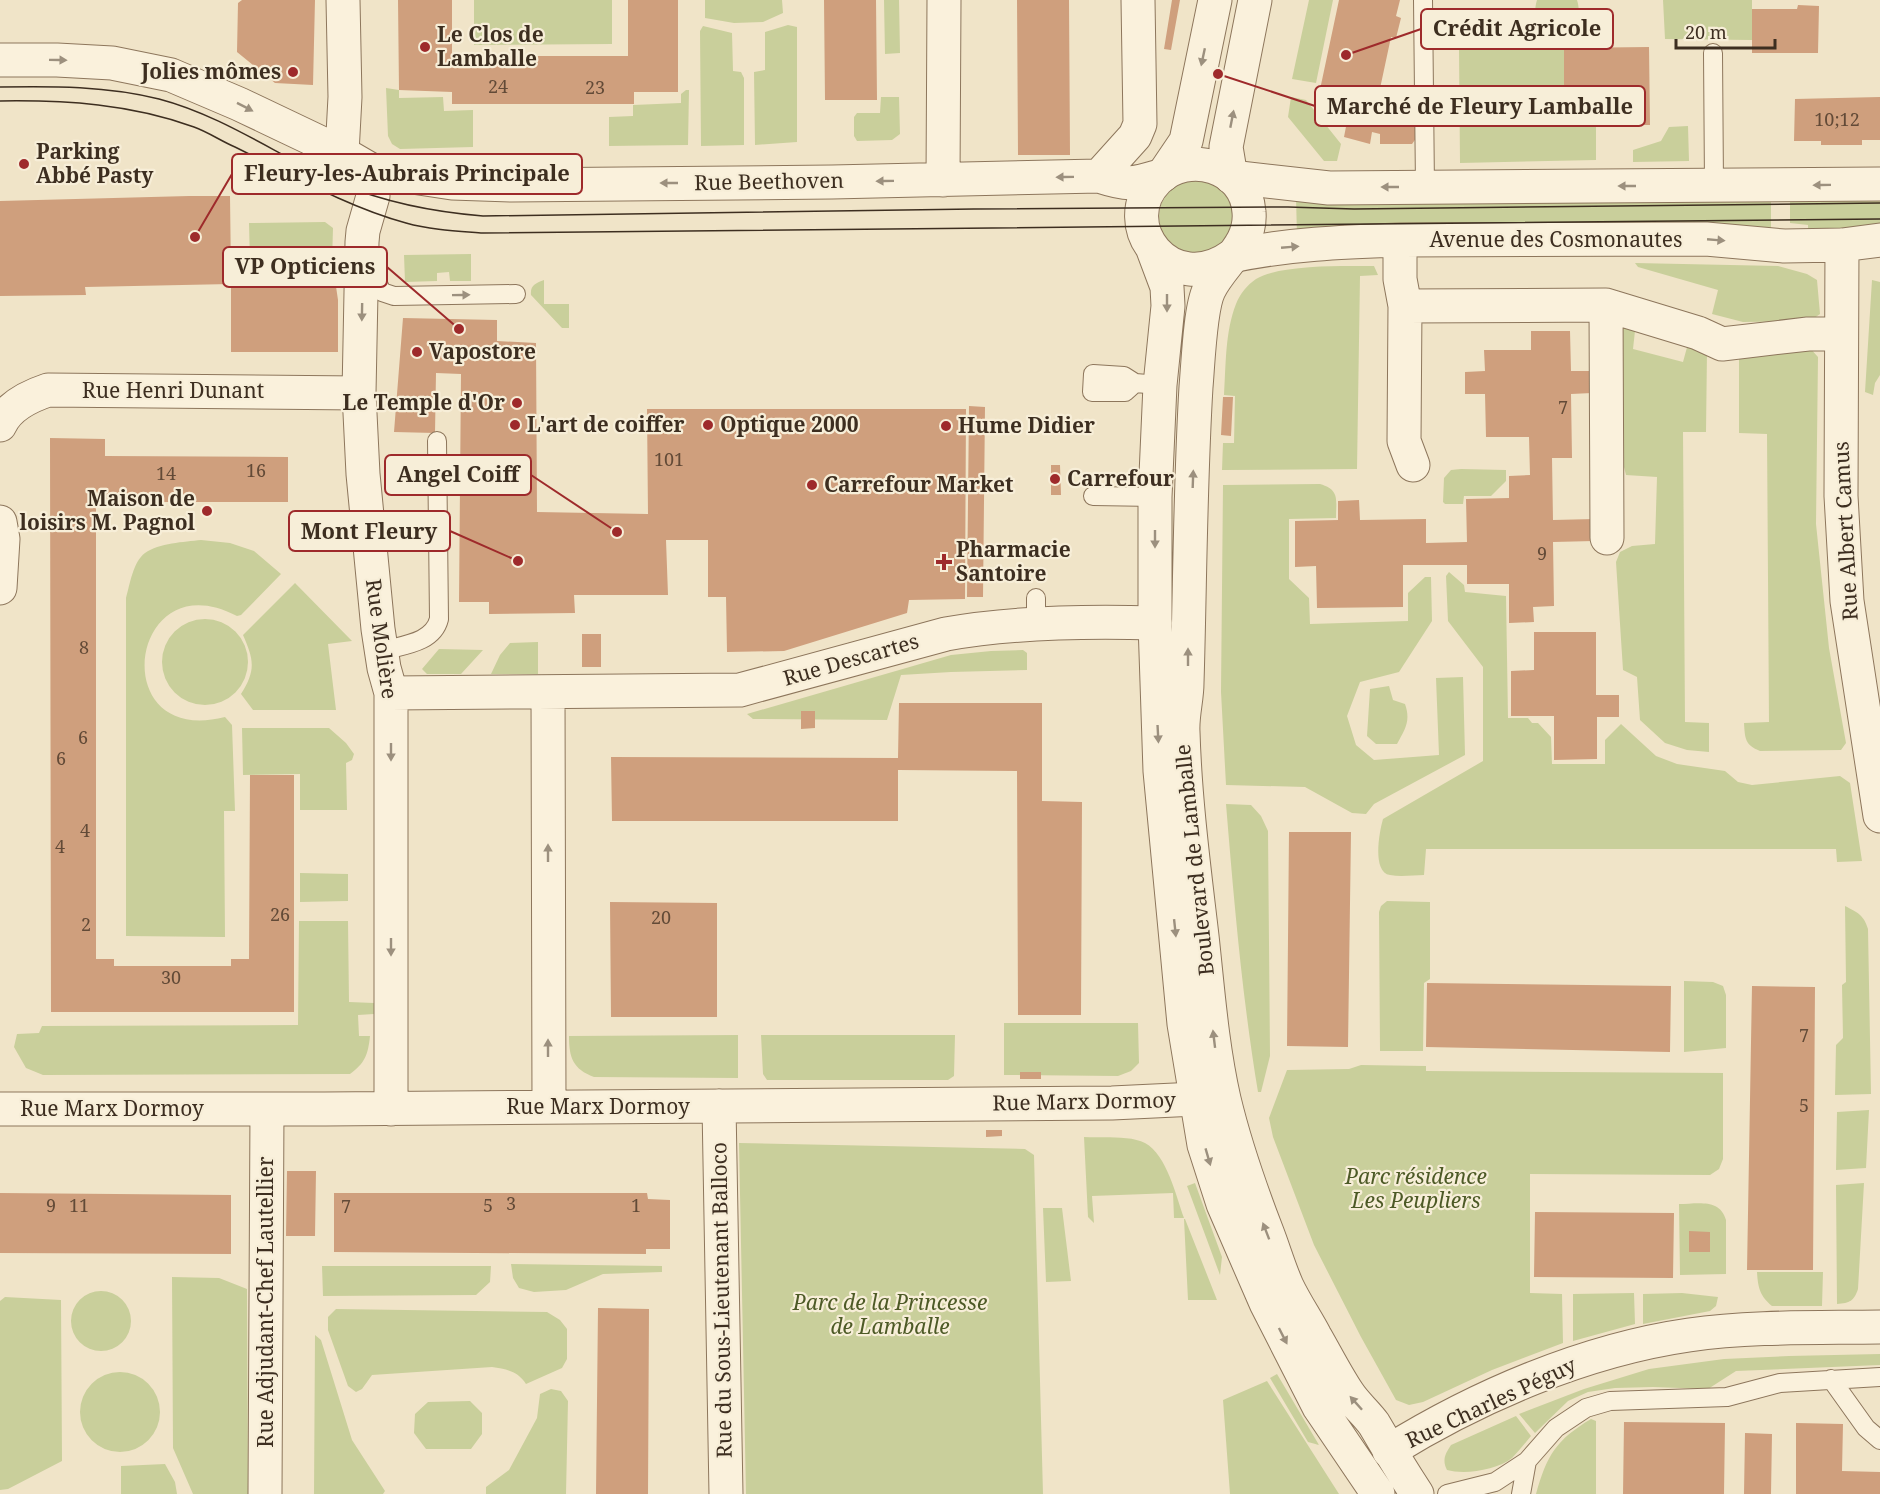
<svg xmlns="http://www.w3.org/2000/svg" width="1880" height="1494" viewBox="0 0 1880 1494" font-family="'Noto Serif',serif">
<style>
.green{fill:#c9cf9b}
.building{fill:#cf9f7d}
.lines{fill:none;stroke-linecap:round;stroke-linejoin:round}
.service-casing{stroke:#8d765c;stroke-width:20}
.minor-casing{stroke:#8d765c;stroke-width:35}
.tertiary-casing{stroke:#8d765c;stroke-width:35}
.service{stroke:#faf1dc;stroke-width:18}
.minor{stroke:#faf1dc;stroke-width:33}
.tertiary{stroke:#faf1dc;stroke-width:33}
.tram{stroke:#3d2e20;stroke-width:1.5}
.oneway{fill:#9c907e}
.poi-dot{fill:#9e2a2b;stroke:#f7eed8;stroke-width:2}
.labels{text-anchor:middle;stroke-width:4.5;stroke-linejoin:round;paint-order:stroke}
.number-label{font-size:18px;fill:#624a37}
.poi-label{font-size:21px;font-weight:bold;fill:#3d2e20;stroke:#f7eed8;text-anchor:start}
.street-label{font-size:21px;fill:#3d2e20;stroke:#f7eed8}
.park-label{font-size:21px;font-style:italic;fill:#4d5a26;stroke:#f7eed8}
.leader{fill:none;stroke:#9e2a2b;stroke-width:2}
.callout-dot{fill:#9e2a2b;stroke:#f7eed8;stroke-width:2}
.callout{fill:#f7eed8;stroke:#9e2a2b;stroke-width:2}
.callout-label{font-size:22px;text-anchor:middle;font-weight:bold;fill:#3d2e20}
</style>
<rect width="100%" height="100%" fill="#f0e4c8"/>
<path class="green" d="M474,0H612V44L474,45Z
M705,0H782L783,13L763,22L734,23L705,18Z
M884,0H899L900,53L885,54Z
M1309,0H1333L1316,83L1292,79Z
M1537,0H1577C1590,41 1524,42 1537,0Z
M1663,0H1752V40L1665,39Z
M788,25L797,27V142L755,145L754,72L765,70V32Z
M703,26L732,33L733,71L741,72L744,78V145L701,146L700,31Z
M1459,48H1564V124L1596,125V160L1460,163Z
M386,88L399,90V98L443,97L444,111L473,110V147L400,149L392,144L388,136Z
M686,90H689L688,145L609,146V117L633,116V105L681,103V94Z
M881,97H899L900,134L892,140L857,141L854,136V117L857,113H880Z
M1291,97L1306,100L1341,144L1337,161H1324L1288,117Z
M1688,126L1689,161L1633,162V150L1661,141L1669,127Z
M1159 217a37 37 0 1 1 74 0a37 37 0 1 1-74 0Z
M1880,196V227L1808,236V225L1790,223V198Z
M1296,197L1771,198V234L1297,236Z
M325,222L333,228L332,263H250L249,223Z
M471,254V281H450L449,272L437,273V281L405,282L404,255Z
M1635,263L1778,266L1807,274L1817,280L1820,314L1810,321L1743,322L1712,314L1718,290L1638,267Z
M1374,266L1378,275L1360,276L1357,469L1222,470L1223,443H1234L1235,396L1224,395C1226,365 1225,332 1236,304C1240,294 1247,285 1256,279C1281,264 1344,266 1374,266Z
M544,280V304H569V328H562L531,295C530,285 536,283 544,280Z
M1872,280L1880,282V375L1875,383L1873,395L1865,392Z
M1636,322L1633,349L1683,362L1689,340L1707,351L1706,432H1683L1685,722L1709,723V752L1687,750L1665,743L1640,720L1637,677L1623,670L1616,562L1620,552L1632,546L1655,544L1657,477L1626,475L1621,455L1617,332L1625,325Z
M1809,347L1818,357L1816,524L1829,648L1846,743L1841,750L1760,751C1745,745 1745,739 1744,723L1769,722L1767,434L1739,433V358Z
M1461,469L1506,470V481L1491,496H1464L1463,504H1445L1443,502L1444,478L1451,470Z
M1320,484C1340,490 1336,499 1336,518L1289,519V579L1309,598L1310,624L1408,621V593L1425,577H1431L1432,621L1399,672L1360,682L1347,716L1356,745L1374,760L1439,755L1436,678L1463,677L1465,755L1374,804L1366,814L1352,813L1305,787L1226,785L1221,692L1223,485Z
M201,540L230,543L254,551L281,574L241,615L237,616C129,559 104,748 225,717L232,725L235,811H224L225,937L126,936V598C130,584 133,562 145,553C159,543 184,542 201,540Z
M1449,572L1464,585L1465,592L1506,596L1508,718H1528L1532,723H1538L1551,737L1552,764H1605V740L1621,724L1656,756L1677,764L1725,771L1738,782L1752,785L1840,776L1850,783L1862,861L1837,862L1836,849H1426L1424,875C1414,875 1401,877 1390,875C1372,872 1379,833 1383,819L1483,761V667L1448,621L1446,576Z
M295,583L352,641L328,644L336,710H253L241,694C256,670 254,660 243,635Z
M162 662a43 43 0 1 1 86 0a43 43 0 1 1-86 0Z
M538,642V674H491L500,655L510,643Z
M439,649L483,650L461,674H427L422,669Z
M1023,650L1027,653V670L951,672L901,675L887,720L753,719L747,714L951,655L991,651Z
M1389,686L1393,700L1405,704C1411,721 1405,729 1397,744H1376L1367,736L1370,689Z
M242,728H329L346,743L354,754L352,760L346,763L347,810H300V774L243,775Z
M1226,804L1251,805L1261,816L1268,831L1270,1056L1261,1092H1258C1242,996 1234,901 1226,804Z
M300,873L348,874V901L300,902Z
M1387,901L1430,902V979L1424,983L1423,1051H1380L1379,912L1381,906Z
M1845,906C1857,912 1864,915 1868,929L1871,1094L1835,1095L1836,1045L1843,1038L1842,985L1846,982Z
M299,921H348L349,1002L374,1003V1014L358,1015L359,1036H370C368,1055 365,1063 350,1074L43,1075L26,1068L14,1047L17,1034L39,1033L42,1026L298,1025Z
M1684,981L1713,982L1723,986L1726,995V1048L1684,1052Z
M1004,1023H1138L1139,1063L1131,1071L1118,1076L1004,1075Z
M738,1035V1078L594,1077C573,1069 569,1058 569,1036Z
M761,1035H955L954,1076L948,1080H767L763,1074Z
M1361,1065L1426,1066V1071L1723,1073V1159L1719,1169L1710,1175L1530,1174V1293L1562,1294L1563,1343L1492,1370L1423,1402L1409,1405L1396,1400L1361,1337L1314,1245L1273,1137L1269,1118L1287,1070L1349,1069Z
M1869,1110L1866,1168L1836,1170L1837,1112Z
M1084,1137C1101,1138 1130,1135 1145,1143C1167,1155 1176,1196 1184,1218H1174L1173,1193L1092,1196L1094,1223L1088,1217Z
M739,1143L1025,1149L1034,1155L1043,1494H746Z
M1195,1183L1222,1257L1220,1275L1187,1186Z
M1864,1183L1858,1289C1854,1301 1850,1303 1837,1304L1836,1185Z
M1679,1204C1697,1204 1720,1198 1726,1220V1274L1680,1275Z
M1043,1208H1062L1071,1281L1046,1282Z
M1184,1219H1185L1217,1300H1188Z
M511,1264L662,1266V1272L603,1274L566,1290L534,1292L519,1288L513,1278Z
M322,1266H491L490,1282L476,1295L323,1296Z
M1757,1272H1823L1822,1306H1772C1760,1296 1758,1288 1757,1272Z
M172,1277L219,1278L247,1289L248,1494H193L173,1448Z
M71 1321a30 30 0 1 1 60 0a30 30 0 1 1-60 0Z
M1634,1293L1635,1324L1573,1341V1294Z
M1682,1293L1718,1297L1716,1306L1710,1311L1643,1324V1294Z
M5,1297L61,1300L62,1461L8,1489L0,1490V1301Z
M336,1309L547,1312L560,1320L567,1329V1359L562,1368L526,1384C518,1371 506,1369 492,1367L372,1375L362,1389L356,1392L348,1386L328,1330V1317Z
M315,1335L321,1340L352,1440L385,1491L383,1494H314Z
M1880,1354V1365L1736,1371L1708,1389L1653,1387L1615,1388L1588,1392L1568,1401L1535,1433L1519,1414L1584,1389L1649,1369L1724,1359L1789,1356Z
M80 1412a40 40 0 1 1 80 0a40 40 0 1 1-80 0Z
M1277,1374L1319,1445L1308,1442L1270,1378Z
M1267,1381L1339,1494H1230L1223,1400Z
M551,1389L561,1391L568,1401L566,1494H486V1487L509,1470L537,1418L540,1394Z
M470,1401L482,1413V1434L471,1449H426L414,1433L415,1414L428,1402Z
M1516,1416L1531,1436C1525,1443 1519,1451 1512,1458C1497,1470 1465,1475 1447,1470C1442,1460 1445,1454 1451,1445Z
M1591,1419L1596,1421V1494H1536C1547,1455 1556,1440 1591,1419Z
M165,1464L175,1482L177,1494H121V1466Z"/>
<path class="building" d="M242,0H315L313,85L275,83L237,52L238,3Z
M398,0H452V56H628V0H678V92H634V104H452V92L399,90Z
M824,0H876L877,100H825Z
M1017,0H1069L1070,155H1018Z
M1172,0H1180L1171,50L1164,49Z
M1339,0H1400L1396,16L1401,18L1396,38L1391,37L1375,112L1386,116V102L1416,106L1417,137L1412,144H1380V134L1372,132L1370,144L1344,137L1350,106L1318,99Z
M1798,5L1819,6L1818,53H1752V9H1797Z
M1649,47L1650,125H1564V48Z
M1880,97V140H1862V145H1821V141H1794L1795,99Z
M189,196H230L231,275L334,273L338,300V352H231V284L85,287L86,295L0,296V201Z
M403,318L497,320V341L536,343L537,512L648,514L647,409H966L965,599L909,600L907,613L784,651L727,652L726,597H708V540H666L668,595H574L575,613L489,614V602H459L461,374L436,373L435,433L394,432Z
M1531,331H1570L1571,371H1592V393L1571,394L1572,458H1552L1553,520L1594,519V541L1553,542L1554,606L1533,607L1534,622L1509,623V584H1467V565H1403V607L1317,608L1316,566L1295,567V521L1338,520V501L1359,500L1360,520L1426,519V543L1467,542L1466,499L1509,498V476L1530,475L1529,437H1486L1485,394H1465V372L1485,371L1484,350H1531Z
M1223,397H1233L1231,436L1221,435Z
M969,406L985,407L983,597H967Z
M50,438L105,439V456L288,457V502H96V959H114V966H231V959H249L250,775H294V1012H51Z
M1051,465H1060L1061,495H1051Z
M1534,632H1596V695H1619V717H1597V759L1554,760V716H1511V671L1534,670Z
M582,634H601V667H582Z
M899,703H1042V801L1082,802L1081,1015H1018L1017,771L898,770V821H612L611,757L898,758Z
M801,711H815V728L801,729Z
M1289,832H1351L1348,1047L1287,1046Z
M610,902L717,903V1017H611Z
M1427,983L1671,986L1670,1052L1426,1047Z
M1752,986L1815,987L1813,1270H1747Z
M1020,1072H1041V1079H1020Z
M986,1130H1002V1136L986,1137Z
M287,1171H316L315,1236H286Z
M0,1193L231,1195V1254L0,1253Z
M334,1193H647L648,1199L670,1200V1249H646V1254L334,1252Z
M1535,1212L1674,1213L1673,1278L1534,1277Z
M1689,1231L1710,1232V1252H1689Z
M598,1308L649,1309L648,1494H596Z
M1624,1422L1725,1423L1724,1494H1623Z
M1796,1423L1843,1424L1842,1471L1880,1472V1494H1796Z
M1745,1433L1772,1434L1771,1494H1744Z"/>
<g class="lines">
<g class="service-casing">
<path id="service" d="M1423,0L1425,187
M1713,53L1714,185
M376,259L377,282L382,292L394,296L516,294
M1135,383L1125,392H1092L1093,374L1124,376L1135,383L1160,385
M1093,496L1155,497
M1036,598V624
M382,651C403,645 433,643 439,619L437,441
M1831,1379L1866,1428L1880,1440
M1447,1494L1495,1482L1527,1461L1556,1428L1586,1408L1610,1401L1727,1397L1780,1383L1880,1377
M1521,1494L1527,1461"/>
</g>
<g class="minor-casing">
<path id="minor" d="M0,60H57L112,63L171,75L239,104L342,153L373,171L452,183L511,185L832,182L1099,176C1130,186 1132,184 1163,175
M342,153L345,97L343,0
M373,171V196L363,231L362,242L359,393L363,474L378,629L384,668L391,693V1109
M1099,176L1135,136L1140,124L1138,0
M1231,177L1329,188L1880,184
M943,180L944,0
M1400,240V279L1405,306
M1842,245L1841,496L1847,601L1880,816
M1232,256C1287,244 1344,242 1400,240L1706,239L1784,246L1842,245L1880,240
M1606,305L1607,538
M0,425C8,407 30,396 48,390L359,393
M1413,465L1404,441L1405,306L1606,305L1698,333L1722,344L1808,334H1841
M0,522L3,539L0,588
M548,692L549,1107
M391,693L740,690L946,634C1013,622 1087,621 1155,623
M719,1106L726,1494
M0,1109H325L1112,1103L1196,1099
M1389,1451C1478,1396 1585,1350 1689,1335C1752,1326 1816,1328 1880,1327
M265,1494L267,1109"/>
</g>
<g class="tertiary-casing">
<path id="tertiary" d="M1163,175L1186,141L1215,0
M1231,177L1226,147L1255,0
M1152,247L1167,287L1168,306L1160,385L1155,497V623L1160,771L1184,1024L1204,1145L1223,1204L1266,1303L1319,1407L1378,1494
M1232,256C1171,300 1113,224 1157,180C1188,149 1246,166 1249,212C1252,245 1222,263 1209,290C1200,308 1198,365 1196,387C1190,486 1190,585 1187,683C1187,699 1182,715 1183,732C1185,800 1194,868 1202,936C1208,991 1212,1046 1224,1099C1235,1145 1250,1188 1267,1232C1274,1250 1279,1268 1287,1286C1295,1303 1306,1319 1315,1336C1326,1355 1336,1375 1348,1393C1355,1404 1366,1413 1374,1424C1388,1448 1402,1471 1417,1494"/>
</g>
<use href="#service" class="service"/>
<use href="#minor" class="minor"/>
<use href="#tertiary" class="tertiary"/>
<path class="tram" d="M0,87C53,86 107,86 159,99C224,116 280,157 341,184C387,203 434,212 483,216L974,209L1288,207L1354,209L1880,203
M0,101C66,100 131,104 194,127C208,132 221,141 235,147C290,174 347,207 406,223C431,230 457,231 483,233L1880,219"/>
</g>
<defs><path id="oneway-solid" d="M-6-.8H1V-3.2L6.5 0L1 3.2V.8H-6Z" transform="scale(1.5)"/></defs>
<g class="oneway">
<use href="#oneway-solid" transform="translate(1203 57) rotate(102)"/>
<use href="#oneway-solid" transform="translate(58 60) rotate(1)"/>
<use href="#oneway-solid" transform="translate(245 107) rotate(27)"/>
<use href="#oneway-solid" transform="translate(1232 119) rotate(-79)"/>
<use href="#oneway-solid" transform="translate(1065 177) rotate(179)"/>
<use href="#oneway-solid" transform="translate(885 181) rotate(179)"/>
<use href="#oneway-solid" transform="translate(669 183) rotate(180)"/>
<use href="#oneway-solid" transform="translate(1822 185) rotate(179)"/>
<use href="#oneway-solid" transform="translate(1627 186) rotate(180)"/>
<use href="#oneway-solid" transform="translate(1390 187) rotate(180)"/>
<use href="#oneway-solid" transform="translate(1716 240) rotate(5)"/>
<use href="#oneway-solid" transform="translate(1290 247) rotate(-5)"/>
<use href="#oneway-solid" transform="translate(461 295) rotate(-1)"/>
<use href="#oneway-solid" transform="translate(1167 303) rotate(90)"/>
<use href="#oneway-solid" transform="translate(362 312) rotate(91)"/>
<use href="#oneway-solid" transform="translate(1193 479) rotate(-88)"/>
<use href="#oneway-solid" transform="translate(1155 539) rotate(90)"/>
<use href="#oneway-solid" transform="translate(1188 657) rotate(-90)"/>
<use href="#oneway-solid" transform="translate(1158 734) rotate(87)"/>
<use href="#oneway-solid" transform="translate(391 752) rotate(90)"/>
<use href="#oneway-solid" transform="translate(548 853) rotate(-90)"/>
<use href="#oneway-solid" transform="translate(1175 928) rotate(84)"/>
<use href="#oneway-solid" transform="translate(391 947) rotate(90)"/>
<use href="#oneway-solid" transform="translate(1214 1039) rotate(-97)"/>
<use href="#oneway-solid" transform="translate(548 1048) rotate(-90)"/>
<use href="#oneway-solid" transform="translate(1208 1157) rotate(74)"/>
<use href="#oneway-solid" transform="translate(1266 1231) rotate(-111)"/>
<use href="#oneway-solid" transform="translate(1283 1336) rotate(63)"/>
<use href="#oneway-solid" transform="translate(1356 1403) rotate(-132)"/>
</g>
<g class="poi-dot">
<circle cx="425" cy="47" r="6"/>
<circle cx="293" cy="72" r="6"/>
<circle cx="24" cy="164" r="6"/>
<circle cx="417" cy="352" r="6"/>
<circle cx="517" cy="403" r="6"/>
<circle cx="515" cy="425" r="6"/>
<circle cx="708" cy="425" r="6"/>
<circle cx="946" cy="426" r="6"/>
<circle cx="1055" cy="479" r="6"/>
<circle cx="812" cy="485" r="6"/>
<circle cx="207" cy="511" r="6"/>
<path d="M941 553h6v6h6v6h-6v6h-6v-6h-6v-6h6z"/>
</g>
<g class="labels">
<g class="number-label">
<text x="498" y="93">24</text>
<text x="595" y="94">23</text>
<text x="1837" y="126">10;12</text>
<text x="1563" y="414">7</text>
<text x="669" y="466">101</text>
<text x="256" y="477">16</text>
<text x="166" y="480">14</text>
<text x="1542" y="560">9</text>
<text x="84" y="654">8</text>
<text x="83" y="744">6</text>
<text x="61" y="765">6</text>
<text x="85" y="837">4</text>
<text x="60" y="853">4</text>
<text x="280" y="921">26</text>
<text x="661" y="924">20</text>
<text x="86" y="931">2</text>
<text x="171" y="984">30</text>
<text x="1804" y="1042">7</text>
<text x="1804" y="1112">5</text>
<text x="511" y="1210">3</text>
<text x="51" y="1212">9</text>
<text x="79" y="1212">11</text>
<text x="488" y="1212">5</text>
<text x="636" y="1212">1</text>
<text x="346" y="1213">7</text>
</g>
<g class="poi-label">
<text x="437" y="42">Le Clos de<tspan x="437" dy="24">Lamballe</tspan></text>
<text x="281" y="79" text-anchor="end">Jolies mômes</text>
<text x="36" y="159">Parking<tspan x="36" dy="24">Abbé Pasty</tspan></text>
<text x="429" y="359">Vapostore</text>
<text x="505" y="410" text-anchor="end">Le Temple d'Or</text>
<text x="527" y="432">L'art de coiffer</text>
<text x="720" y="432">Optique 2000</text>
<text x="958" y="433">Hume Didier</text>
<text x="1067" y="486">Carrefour</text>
<text x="824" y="492">Carrefour Market</text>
<text x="195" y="506" text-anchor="end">Maison de<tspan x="195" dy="24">loisirs M. Pagnol</tspan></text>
<text x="956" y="557">Pharmacie<tspan x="956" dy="24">Santoire</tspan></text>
</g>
<g class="street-label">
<text transform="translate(769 182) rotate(-1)" y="7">Rue Beethoven</text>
<text x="1556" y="247">Avenue des Cosmonautes</text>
<text x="173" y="398">Rue Henri Dunant</text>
<text transform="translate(1846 531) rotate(-93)" y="7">Rue Albert Camus</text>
<text transform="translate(381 639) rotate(82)" y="7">Rue Molière</text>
<text transform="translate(851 660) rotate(-16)" y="7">Rue Descartes</text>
<text transform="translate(1195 860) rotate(-96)" y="7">Boulevard de Lamballe</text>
<text transform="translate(1084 1102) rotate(-1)" y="7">Rue Marx Dormoy</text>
<text x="598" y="1114">Rue Marx Dormoy</text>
<text x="112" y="1116">Rue Marx Dormoy</text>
<text transform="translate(722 1300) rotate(-91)" y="7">Rue du Sous-Lieutenant Balloco</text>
<text transform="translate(266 1302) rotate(-90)" y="7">Rue Adjudant-Chef Lautellier</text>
<text transform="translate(1491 1403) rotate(-25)" y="7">Rue Charles Péguy</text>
</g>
<g class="park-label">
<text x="1416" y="1184">Parc résidence<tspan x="1416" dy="24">Les Peupliers</tspan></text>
<text x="890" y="1310">Parc de la Princesse<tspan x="890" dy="24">de Lamballe</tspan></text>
</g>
</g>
<path class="leader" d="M1346 55L1421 29M1218 74L1315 106M195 237L232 174M459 329L387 267M617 532L531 475M518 561L450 531"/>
<g class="callout-dot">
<circle cx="1346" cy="55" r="6"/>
<circle cx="1218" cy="74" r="6"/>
<circle cx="195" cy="237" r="6"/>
<circle cx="459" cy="329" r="6"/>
<circle cx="617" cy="532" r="6"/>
<circle cx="518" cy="561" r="6"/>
</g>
<g class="callout">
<rect x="1421" y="9" width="192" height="40" rx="6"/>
<rect x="1315" y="86" width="330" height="40" rx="6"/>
<rect x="232" y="154" width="350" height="40" rx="6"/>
<rect x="223" y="247" width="164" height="40" rx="6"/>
<rect x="385" y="455" width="146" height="40" rx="6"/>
<rect x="289" y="511" width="161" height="40" rx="6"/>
</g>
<g class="callout-label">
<text x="1517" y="36">Crédit Agricole</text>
<text x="1480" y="114">Marché de Fleury Lamballe</text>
<text x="407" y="181">Fleury-les-Aubrais Principale</text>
<text x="305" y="274">VP Opticiens</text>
<text x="458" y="482">Angel Coiff</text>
<text x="369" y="539">Mont Fleury</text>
</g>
<path d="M1676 39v9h99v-9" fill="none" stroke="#3d2e20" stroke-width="3"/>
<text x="1685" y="39" font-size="18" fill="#3d2e20" stroke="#f7eed8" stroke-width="4.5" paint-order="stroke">20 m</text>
</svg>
